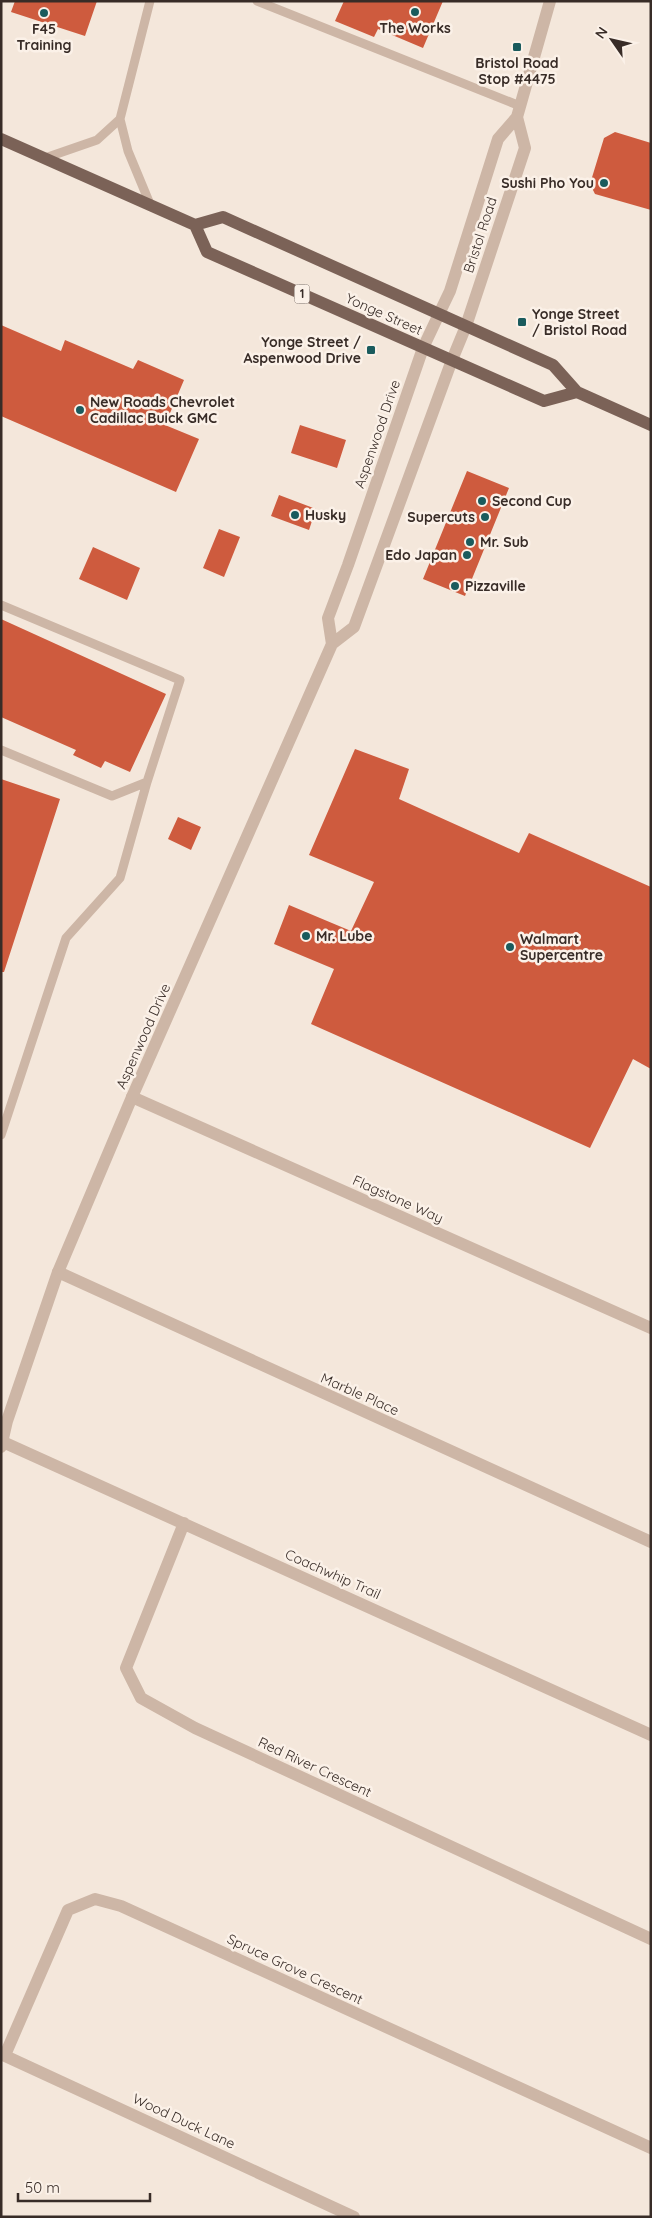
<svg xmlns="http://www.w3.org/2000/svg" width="652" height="2218" viewBox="0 0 652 2218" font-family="Quicksand,sans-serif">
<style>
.building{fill:#ce5b3e}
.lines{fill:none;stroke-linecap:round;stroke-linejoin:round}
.service{stroke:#cdb6a6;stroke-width:9}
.minor{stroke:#cdb6a6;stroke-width:12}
.tertiary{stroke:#cdb6a6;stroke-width:12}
.primary{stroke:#7b6257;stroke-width:12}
.poi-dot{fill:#1a5b5d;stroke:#fbf1e8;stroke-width:2}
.labels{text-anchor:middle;stroke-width:5;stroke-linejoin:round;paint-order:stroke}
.shield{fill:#fbf1e8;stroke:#726761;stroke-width:1}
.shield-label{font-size:12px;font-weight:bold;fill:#382c27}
.poi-label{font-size:14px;font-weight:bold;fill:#382c27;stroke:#fbf1e8;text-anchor:start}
.street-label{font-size:14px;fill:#382c27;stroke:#fbf1e8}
</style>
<rect width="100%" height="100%" fill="#f4e7db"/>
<path class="building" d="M15,1H97L85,36L11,12Z
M344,1H443L423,48L378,29L374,37L335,21Z
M615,132L651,143V210L595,194L590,184L604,138Z
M1,325L61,351L65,340L133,369L138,360L184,380L165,425L199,439L176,492L1,416Z
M300,425L346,440L337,468L291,453Z
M467,471L509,488L465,596L423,579Z
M279,495L316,509L309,530L271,516Z
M219,529L240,537L224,577L203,568Z
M93,547L140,568L127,600L79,579Z
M1,619L166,694L130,772L105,761L101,768L73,755L76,750L1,717Z
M355,749L409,769L399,799L519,853L529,833L651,887V1069L633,1059L590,1148L311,1024L334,969L274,944L289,905L351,931L374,882L309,855Z
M1,779L60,799L4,972H1Z
M178,817L201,827L191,850L168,839Z"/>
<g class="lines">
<path class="service" d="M257,1L520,106
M45,158L97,140L120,119
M150,204L128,151L120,119L150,1
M1,605L180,680L147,782L112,796L1,750
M1,1135L66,938L120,878L147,782"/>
<path class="minor" d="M423,348L439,314
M452,360L466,326
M132,1097L651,1328
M58,1272L651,1542
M3,1442L651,1735
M184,1523L126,1668L141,1698L195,1728L651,1939
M1,2054L354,2217
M5,2055L68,1910L95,1899L121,1906L651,2148"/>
<path class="tertiary" d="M439,314L450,291L498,139L517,117L550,1
M466,326L525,148L517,117
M332,644L328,618L348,565L423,348
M1,1447L7,1421L58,1272L132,1097L332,644L354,627L452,360"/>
<path class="primary" d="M1,139L195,225L223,217L553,365L577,392L651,425
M195,225L207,252L544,401L577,392"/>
</g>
<g class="poi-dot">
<circle cx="415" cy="12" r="5"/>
<circle cx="44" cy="13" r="5"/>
<rect x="512" y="42" width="10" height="10" rx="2.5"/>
<circle cx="604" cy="183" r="5"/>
<rect x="517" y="317" width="10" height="10" rx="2.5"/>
<rect x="366" y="345" width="10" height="10" rx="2.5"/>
<circle cx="80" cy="410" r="5"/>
<circle cx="482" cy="501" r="5"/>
<circle cx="295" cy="515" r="5"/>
<circle cx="485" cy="517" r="5"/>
<circle cx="470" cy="542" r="5"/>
<circle cx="467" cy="555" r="5"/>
<circle cx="455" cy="586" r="5"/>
<circle cx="306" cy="936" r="5"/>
<circle cx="510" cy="947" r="5"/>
</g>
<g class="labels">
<rect class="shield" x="294.5" y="284.5" width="15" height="19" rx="4"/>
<g class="shield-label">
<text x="302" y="298">1</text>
</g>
<g class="poi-label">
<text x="415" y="33" text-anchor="middle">The Works</text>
<text x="44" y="34" text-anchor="middle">F45<tspan x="44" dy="16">Training</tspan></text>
<text x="517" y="68" text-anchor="middle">Bristol Road<tspan x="517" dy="16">Stop #4475</tspan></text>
<text x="594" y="188" text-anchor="end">Sushi Pho You</text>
<text x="532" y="319">Yonge Street<tspan x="532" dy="16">/ Bristol Road</tspan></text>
<text x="361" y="347" text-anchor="end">Yonge Street /<tspan x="361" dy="16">Aspenwood Drive</tspan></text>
<text x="90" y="407">New Roads Chevrolet<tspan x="90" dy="16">Cadillac Buick GMC</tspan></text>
<text x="492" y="506">Second Cup</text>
<text x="305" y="520">Husky</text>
<text x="475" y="522" text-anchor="end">Supercuts</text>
<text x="480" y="547">Mr. Sub</text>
<text x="457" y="560" text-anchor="end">Edo Japan</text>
<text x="465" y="591">Pizzaville</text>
<text x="316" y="941">Mr. Lube</text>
<text x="520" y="944">Walmart<tspan x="520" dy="16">Supercentre</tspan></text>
</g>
<g class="street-label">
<text transform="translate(480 235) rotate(-72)" y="5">Bristol Road</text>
<text transform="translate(384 314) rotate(24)" y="5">Yonge Street</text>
<text transform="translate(377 434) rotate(-71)" y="5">Aspenwood Drive</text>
<text transform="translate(143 1036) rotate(-66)" y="5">Aspenwood Drive</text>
<text transform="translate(398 1199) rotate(24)" y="5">Flagstone Way</text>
<text transform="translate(360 1394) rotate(24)" y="5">Marble Place</text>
<text transform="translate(333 1574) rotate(24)" y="5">Coachwhip Trail</text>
<text transform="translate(315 1767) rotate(25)" y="5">Red River Crescent</text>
<text transform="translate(295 1969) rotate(25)" y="5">Spruce Grove Crescent</text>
<text transform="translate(184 2121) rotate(25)" y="5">Wood Duck Lane</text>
</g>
</g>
<rect width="652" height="2218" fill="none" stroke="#382c27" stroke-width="5"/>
<g transform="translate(612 40) rotate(304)" stroke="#fbf1e8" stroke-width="4" paint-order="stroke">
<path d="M0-4L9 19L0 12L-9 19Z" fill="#382c27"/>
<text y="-8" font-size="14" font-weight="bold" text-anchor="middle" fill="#382c27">N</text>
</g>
<path d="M18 2193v8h132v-8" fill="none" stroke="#382c27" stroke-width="2.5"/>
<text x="25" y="2193" font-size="15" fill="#382c27" stroke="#fbf1e8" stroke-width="4" paint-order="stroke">50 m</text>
</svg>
